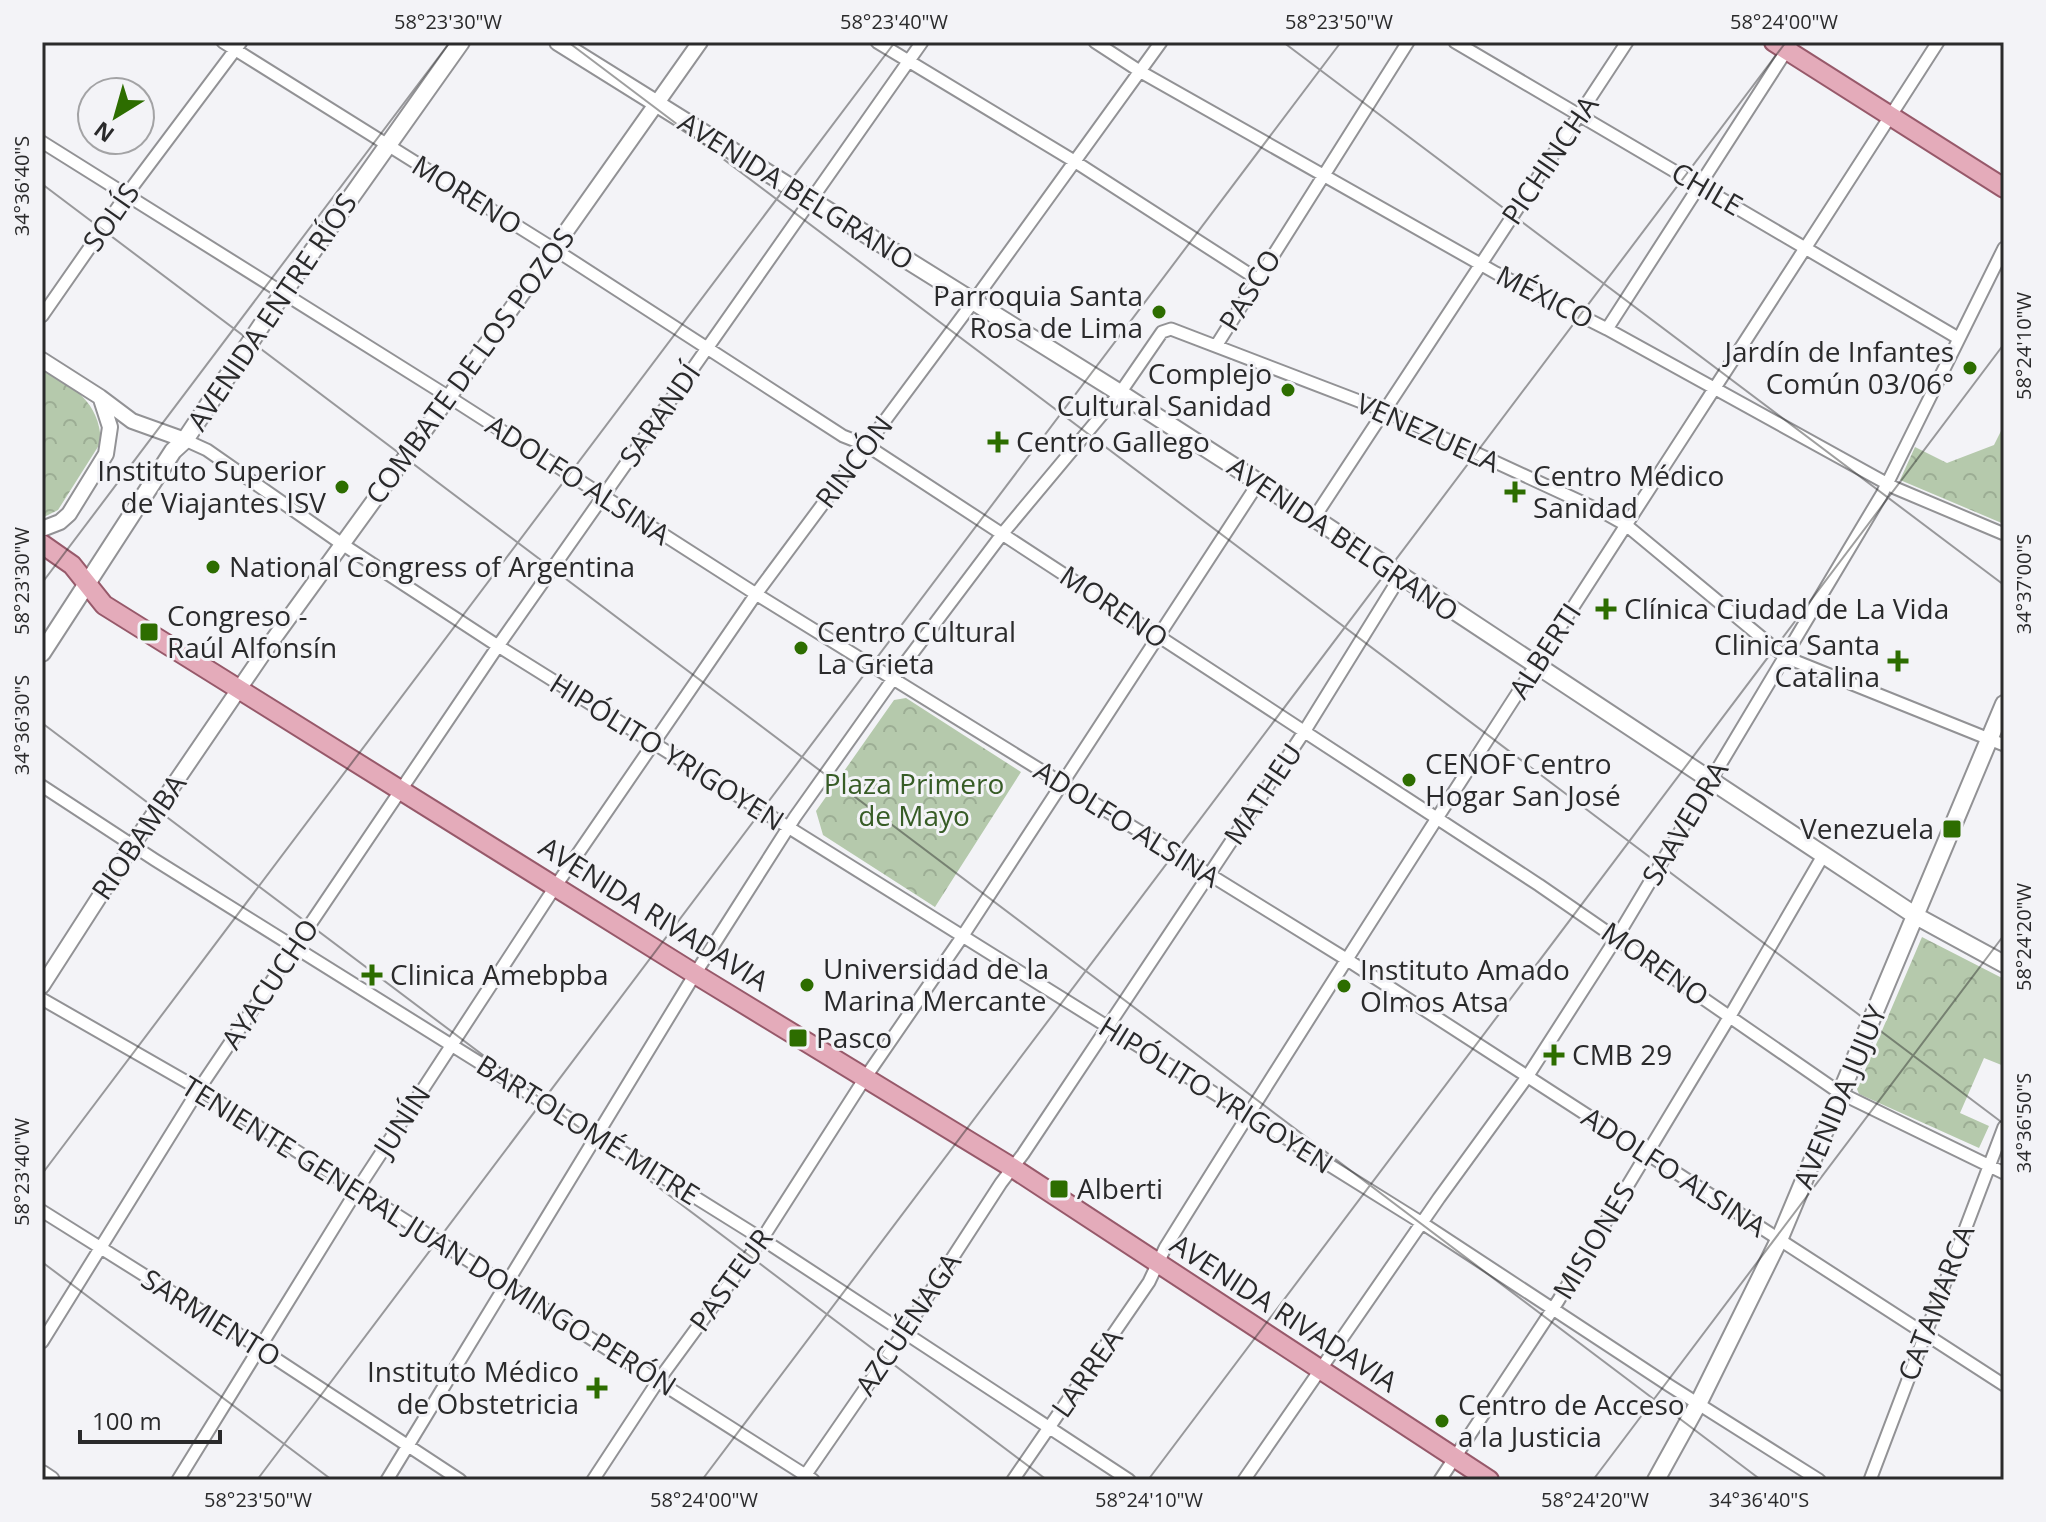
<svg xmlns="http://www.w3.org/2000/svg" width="2046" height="1522" viewBox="0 0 2046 1522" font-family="'Open Sans',sans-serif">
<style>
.park{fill:url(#park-crowns)}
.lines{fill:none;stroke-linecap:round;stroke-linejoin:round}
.minor-casing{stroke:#929295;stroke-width:15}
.tertiary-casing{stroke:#929295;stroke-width:18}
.secondary-casing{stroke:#929295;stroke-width:20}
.primary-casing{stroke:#97596a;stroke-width:22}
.minor{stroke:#fff;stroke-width:11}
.tertiary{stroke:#fff;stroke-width:14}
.secondary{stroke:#fff;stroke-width:16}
.primary{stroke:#e4abba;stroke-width:18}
.ticks{fill:none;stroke:#2a2a2b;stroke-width:2;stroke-opacity:0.45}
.poi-dot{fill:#2d6d00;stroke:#f3f3f7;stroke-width:3}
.labels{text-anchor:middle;stroke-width:6;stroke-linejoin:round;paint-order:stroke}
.street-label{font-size:28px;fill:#2a2a2b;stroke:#f3f3f7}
.poi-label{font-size:28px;fill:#2a2a2b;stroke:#f3f3f7;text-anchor:start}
.park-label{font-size:28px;fill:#375c26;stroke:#f3f3f7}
.neatline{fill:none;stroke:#2a2a2b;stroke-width:3}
.ticks-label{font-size:20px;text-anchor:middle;fill:#2a2a2b}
</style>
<defs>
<pattern id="park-crowns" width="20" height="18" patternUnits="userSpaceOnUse" patternTransform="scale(2)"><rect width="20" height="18" fill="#b5c9ac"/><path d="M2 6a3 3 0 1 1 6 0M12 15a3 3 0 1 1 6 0" fill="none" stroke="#9cad94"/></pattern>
</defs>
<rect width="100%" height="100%" fill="#f3f3f7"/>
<path class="park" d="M42,367C74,389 99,400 101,442L58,510L44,517Z
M2004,425V524L1900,480L1915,447L1947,463L1994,445Z
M906,698L1021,772L935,907L823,835L816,811L894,700Z
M1922,937L2004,979V1066L1984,1058L1960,1113L1989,1126L1979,1148L1859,1094L1857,1089Z"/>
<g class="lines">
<g class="minor-casing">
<path id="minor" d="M223,42L554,249L843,436L866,445L1539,885L1840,1093L2004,1173
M877,42L1074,161L1257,279
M1095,42L1141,72L1496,273L1607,329L1895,488L2004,534
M1455,42L1958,338
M42,142L449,397L756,594L1346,959L2004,1385
M42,316L127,194L241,42
M1607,329L1792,42
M1216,346L1408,42
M185,440L207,450L342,544L498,646L1422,1223L1670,1386L1819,1480
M1314,518L1627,42
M42,786L155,860L762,1239L1129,1480
M42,999L199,1089L813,1480
M42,1211L238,1334L460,1480
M42,1342L199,1089L498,646L922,42
M178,1480L357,1190L555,887L756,594L973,302L1161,42
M387,1480L695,974L795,817L893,679L1003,533L1120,393L1162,332L1171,329L1385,411L1601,511L1626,525L1785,657L2004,745
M593,1480L658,1381L762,1239L865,1078L962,937L1259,482
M802,1480L905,1331L1001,1183L1023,1154L1304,732L1400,577
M1013,1480L1149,1282L1165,1248C1417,843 1680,444 1938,42
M1244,1480L1439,1198L1527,1077L1617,937L1882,494L2004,248
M1440,1480L1558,1301L1730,1016L1824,854
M1870,1480L2004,1127"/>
</g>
<g class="tertiary-casing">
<path id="tertiary" d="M42,360L100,397L132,421L185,440
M42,529L60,522L69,514L106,454L110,427L101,399
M42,986L132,846L267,648L449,397L700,42"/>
</g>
<g class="secondary-casing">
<path id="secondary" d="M558,42L1120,393L1314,518L1916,916L2004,964
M42,653L173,451L185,440L283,293L461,42
M42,1474L51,1480
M1656,1480L1698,1404L1779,1240L2004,704"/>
</g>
<g class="primary-casing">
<path id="primary" d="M1774,42L2004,188
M42,544L72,565L104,605L695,974L1013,1168L1489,1480"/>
</g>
<use href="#minor" class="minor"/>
<use href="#tertiary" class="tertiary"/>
<use href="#secondary" class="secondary"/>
<use href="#primary" class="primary"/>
</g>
<path class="ticks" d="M568,42L2004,1124M1283,42L2004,585M1998,42L2004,47M42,184L1761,1480M42,583L450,42M42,723L1047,1480M42,1174L895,42M42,1262L332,1480M257,1480L1341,42M702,1480L1786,42M1148,1480L2004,344M1593,1480L2004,935"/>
<g class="poi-dot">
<circle cx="1159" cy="312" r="8"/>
<circle cx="1970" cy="368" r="8"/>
<circle cx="1288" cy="390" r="8"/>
<path d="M994 430h8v8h8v8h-8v8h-8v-8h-8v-8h8z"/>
<circle cx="342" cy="487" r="8"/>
<path d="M1511 480h8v8h8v8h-8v8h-8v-8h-8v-8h8z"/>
<circle cx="213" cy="567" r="8"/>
<path d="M1602 597h8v8h8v8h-8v8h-8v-8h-8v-8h8z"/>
<rect x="139" y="622" width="20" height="20" rx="4"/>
<circle cx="801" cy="648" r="8"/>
<path d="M1894 649h8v8h8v8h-8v8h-8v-8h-8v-8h8z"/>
<circle cx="1409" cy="780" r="8"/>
<rect x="1942" y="819" width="20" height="20" rx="4"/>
<path d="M368 963h8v8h8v8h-8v8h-8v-8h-8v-8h8z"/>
<circle cx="807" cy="985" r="8"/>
<circle cx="1344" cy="986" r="8"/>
<rect x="788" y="1028" width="20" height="20" rx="4"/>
<path d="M1550 1043h8v8h8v8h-8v8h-8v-8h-8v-8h8z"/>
<rect x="1049" y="1179" width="20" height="20" rx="4"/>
<path d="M593 1376h8v8h8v8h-8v8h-8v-8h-8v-8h8z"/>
<circle cx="1442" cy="1421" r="8"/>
</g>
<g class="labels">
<g class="street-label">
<text transform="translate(1550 160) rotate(-56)" y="10">PICHINCHA</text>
<text transform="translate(1707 189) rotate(30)" y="10">CHILE</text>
<text transform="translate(796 191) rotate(32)" y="10">AVENIDA BELGRANO</text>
<text transform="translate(467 195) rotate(32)" y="10">MORENO</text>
<text transform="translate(111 217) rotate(-55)" y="10">SOLÍS</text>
<text transform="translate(1250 290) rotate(-58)" y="10">PASCO</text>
<text transform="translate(1545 297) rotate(27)" y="10">MÉXICO</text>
<text transform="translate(272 312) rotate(-56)" y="10">AVENIDA ENTRE RÍOS</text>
<text transform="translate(470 366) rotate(-54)" y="10">COMBATE DE LOS POZOS</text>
<text transform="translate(660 415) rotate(-55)" y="10">SARANDÍ</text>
<text transform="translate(1428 433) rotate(24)" y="10">VENEZUELA</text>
<text transform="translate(854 462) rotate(-53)" y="10">RINCÓN</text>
<text transform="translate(578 480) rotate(33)" y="10">ADOLFO ALSINA</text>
<text transform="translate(1343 539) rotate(34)" y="10">AVENIDA BELGRANO</text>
<text transform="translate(1114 607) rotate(34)" y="10">MORENO</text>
<text transform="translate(1545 651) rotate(-57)" y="10">ALBERTI</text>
<text transform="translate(667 752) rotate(32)" y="10">HIPÓLITO YRIGOYEN</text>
<text transform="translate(1263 794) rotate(-56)" y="10">MATHEU</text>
<text transform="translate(1685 823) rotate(-59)" y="10">SAAVEDRA</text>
<text transform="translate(1127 824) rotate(32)" y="10">ADOLFO ALSINA</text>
<text transform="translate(139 837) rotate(-56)" y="10">RIOBAMBA</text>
<text transform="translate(654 914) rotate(32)" y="10">AVENIDA RIVADAVIA</text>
<text transform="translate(1655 964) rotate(35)" y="10">MORENO</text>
<text transform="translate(270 984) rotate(-56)" y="10">AYACUCHO</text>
<text transform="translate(1216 1095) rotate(32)" y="10">HIPÓLITO YRIGOYEN</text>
<text transform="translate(1840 1097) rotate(-67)" y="10">AVENIDA JUJUY</text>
<text transform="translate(402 1121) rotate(-57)" y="10">JUNÍN</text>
<text transform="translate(588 1130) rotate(32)" y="10">BARTOLOMÉ MITRE</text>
<text transform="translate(1674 1172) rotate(33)" y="10">ADOLFO ALSINA</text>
<text transform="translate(429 1236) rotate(32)" y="10">TENIENTE GENERAL JUAN DOMINGO PERÓN</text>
<text transform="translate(1594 1241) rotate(-59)" y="10">MISIONES</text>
<text transform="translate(731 1280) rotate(-54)" y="10">PASTEUR</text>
<text transform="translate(1936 1303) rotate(-69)" y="10">CATAMARCA</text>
<text transform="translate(1284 1313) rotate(33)" y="10">AVENIDA RIVADAVIA</text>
<text transform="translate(211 1318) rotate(32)" y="10">SARMIENTO</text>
<text transform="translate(908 1324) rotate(-56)" y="10">AZCUÉNAGA</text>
<text transform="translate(1087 1373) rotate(-55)" y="10">LARREA</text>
</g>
<g class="poi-label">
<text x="1143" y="306" text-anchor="end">Parroquia Santa<tspan x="1143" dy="32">Rosa de Lima</tspan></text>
<text x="1954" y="362" text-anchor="end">Jardín de Infantes<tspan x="1954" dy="32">Común 03/06°</tspan></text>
<text x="1272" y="384" text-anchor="end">Complejo<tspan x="1272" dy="32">Cultural Sanidad</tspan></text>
<text x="1016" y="452">Centro Gallego</text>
<text x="326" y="481" text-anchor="end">Instituto Superior<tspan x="326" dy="32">de Viajantes ISV</tspan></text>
<text x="1533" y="486">Centro Médico<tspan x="1533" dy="32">Sanidad</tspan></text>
<text x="229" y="577">National Congress of Argentina</text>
<text x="1624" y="619">Clínica Ciudad de La Vida</text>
<text x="167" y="626">Congreso -<tspan x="167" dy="32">Raúl Alfonsín</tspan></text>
<text x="817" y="642">Centro Cultural<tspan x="817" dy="32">La Grieta</tspan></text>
<text x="1880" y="655" text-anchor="end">Clinica Santa<tspan x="1880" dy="32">Catalina</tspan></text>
<text x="1425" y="774">CENOF Centro<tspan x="1425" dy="32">Hogar San José</tspan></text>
<text x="1934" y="839" text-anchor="end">Venezuela</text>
<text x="823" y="979">Universidad de la<tspan x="823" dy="32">Marina Mercante</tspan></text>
<text x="1360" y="980">Instituto Amado<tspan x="1360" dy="32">Olmos Atsa</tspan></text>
<text x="390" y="985">Clinica Amebpba</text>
<text x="816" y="1048">Pasco</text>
<text x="1572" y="1065">CMB 29</text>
<text x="1077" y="1199">Alberti</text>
<text x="579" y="1382" text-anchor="end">Instituto Médico<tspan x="579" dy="32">de Obstetricia</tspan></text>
<text x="1458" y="1415">Centro de Acceso<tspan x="1458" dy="32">a la Justicia</tspan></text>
</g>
<g class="park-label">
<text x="914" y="794">Plaza Primero<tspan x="914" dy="32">de Mayo</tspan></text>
</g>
</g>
<rect width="2046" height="1522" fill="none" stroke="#f3f3f7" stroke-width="88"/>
<g transform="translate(116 116) rotate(217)"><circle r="38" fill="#f3f3f7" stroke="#a3a3a5" stroke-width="2"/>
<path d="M0-6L14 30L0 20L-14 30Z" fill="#2d6d00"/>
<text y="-12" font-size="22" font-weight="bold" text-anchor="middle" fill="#2a2a2b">N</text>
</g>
<path d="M80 1430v12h140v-12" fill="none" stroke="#2a2a2b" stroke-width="4"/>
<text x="92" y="1430" font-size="24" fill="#2a2a2b" stroke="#f3f3f7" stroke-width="6" paint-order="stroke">100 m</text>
<rect x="44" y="44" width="1958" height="1434" class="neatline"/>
<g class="ticks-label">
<text x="448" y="29">58°23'30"W</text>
<text x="894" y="29">58°23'40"W</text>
<text x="1339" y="29">58°23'50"W</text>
<text x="1784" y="29">58°24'00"W</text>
<text transform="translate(22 186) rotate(-90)" y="7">34°36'40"S</text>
<text transform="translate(2024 346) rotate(-90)" y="7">58°24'10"W</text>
<text transform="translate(22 581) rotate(-90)" y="7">58°23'30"W</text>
<text transform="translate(2024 584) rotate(-90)" y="7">34°37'00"S</text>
<text transform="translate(22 725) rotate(-90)" y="7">34°36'30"S</text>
<text transform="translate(2024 937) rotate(-90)" y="7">58°24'20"W</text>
<text transform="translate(2024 1123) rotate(-90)" y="7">34°36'50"S</text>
<text transform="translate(22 1172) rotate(-90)" y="7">58°23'40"W</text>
<text x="258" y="1507">58°23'50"W</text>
<text x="704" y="1507">58°24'00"W</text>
<text x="1149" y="1507">58°24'10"W</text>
<text x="1595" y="1507">58°24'20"W</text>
<text x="1759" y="1507">34°36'40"S</text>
</g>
</svg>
